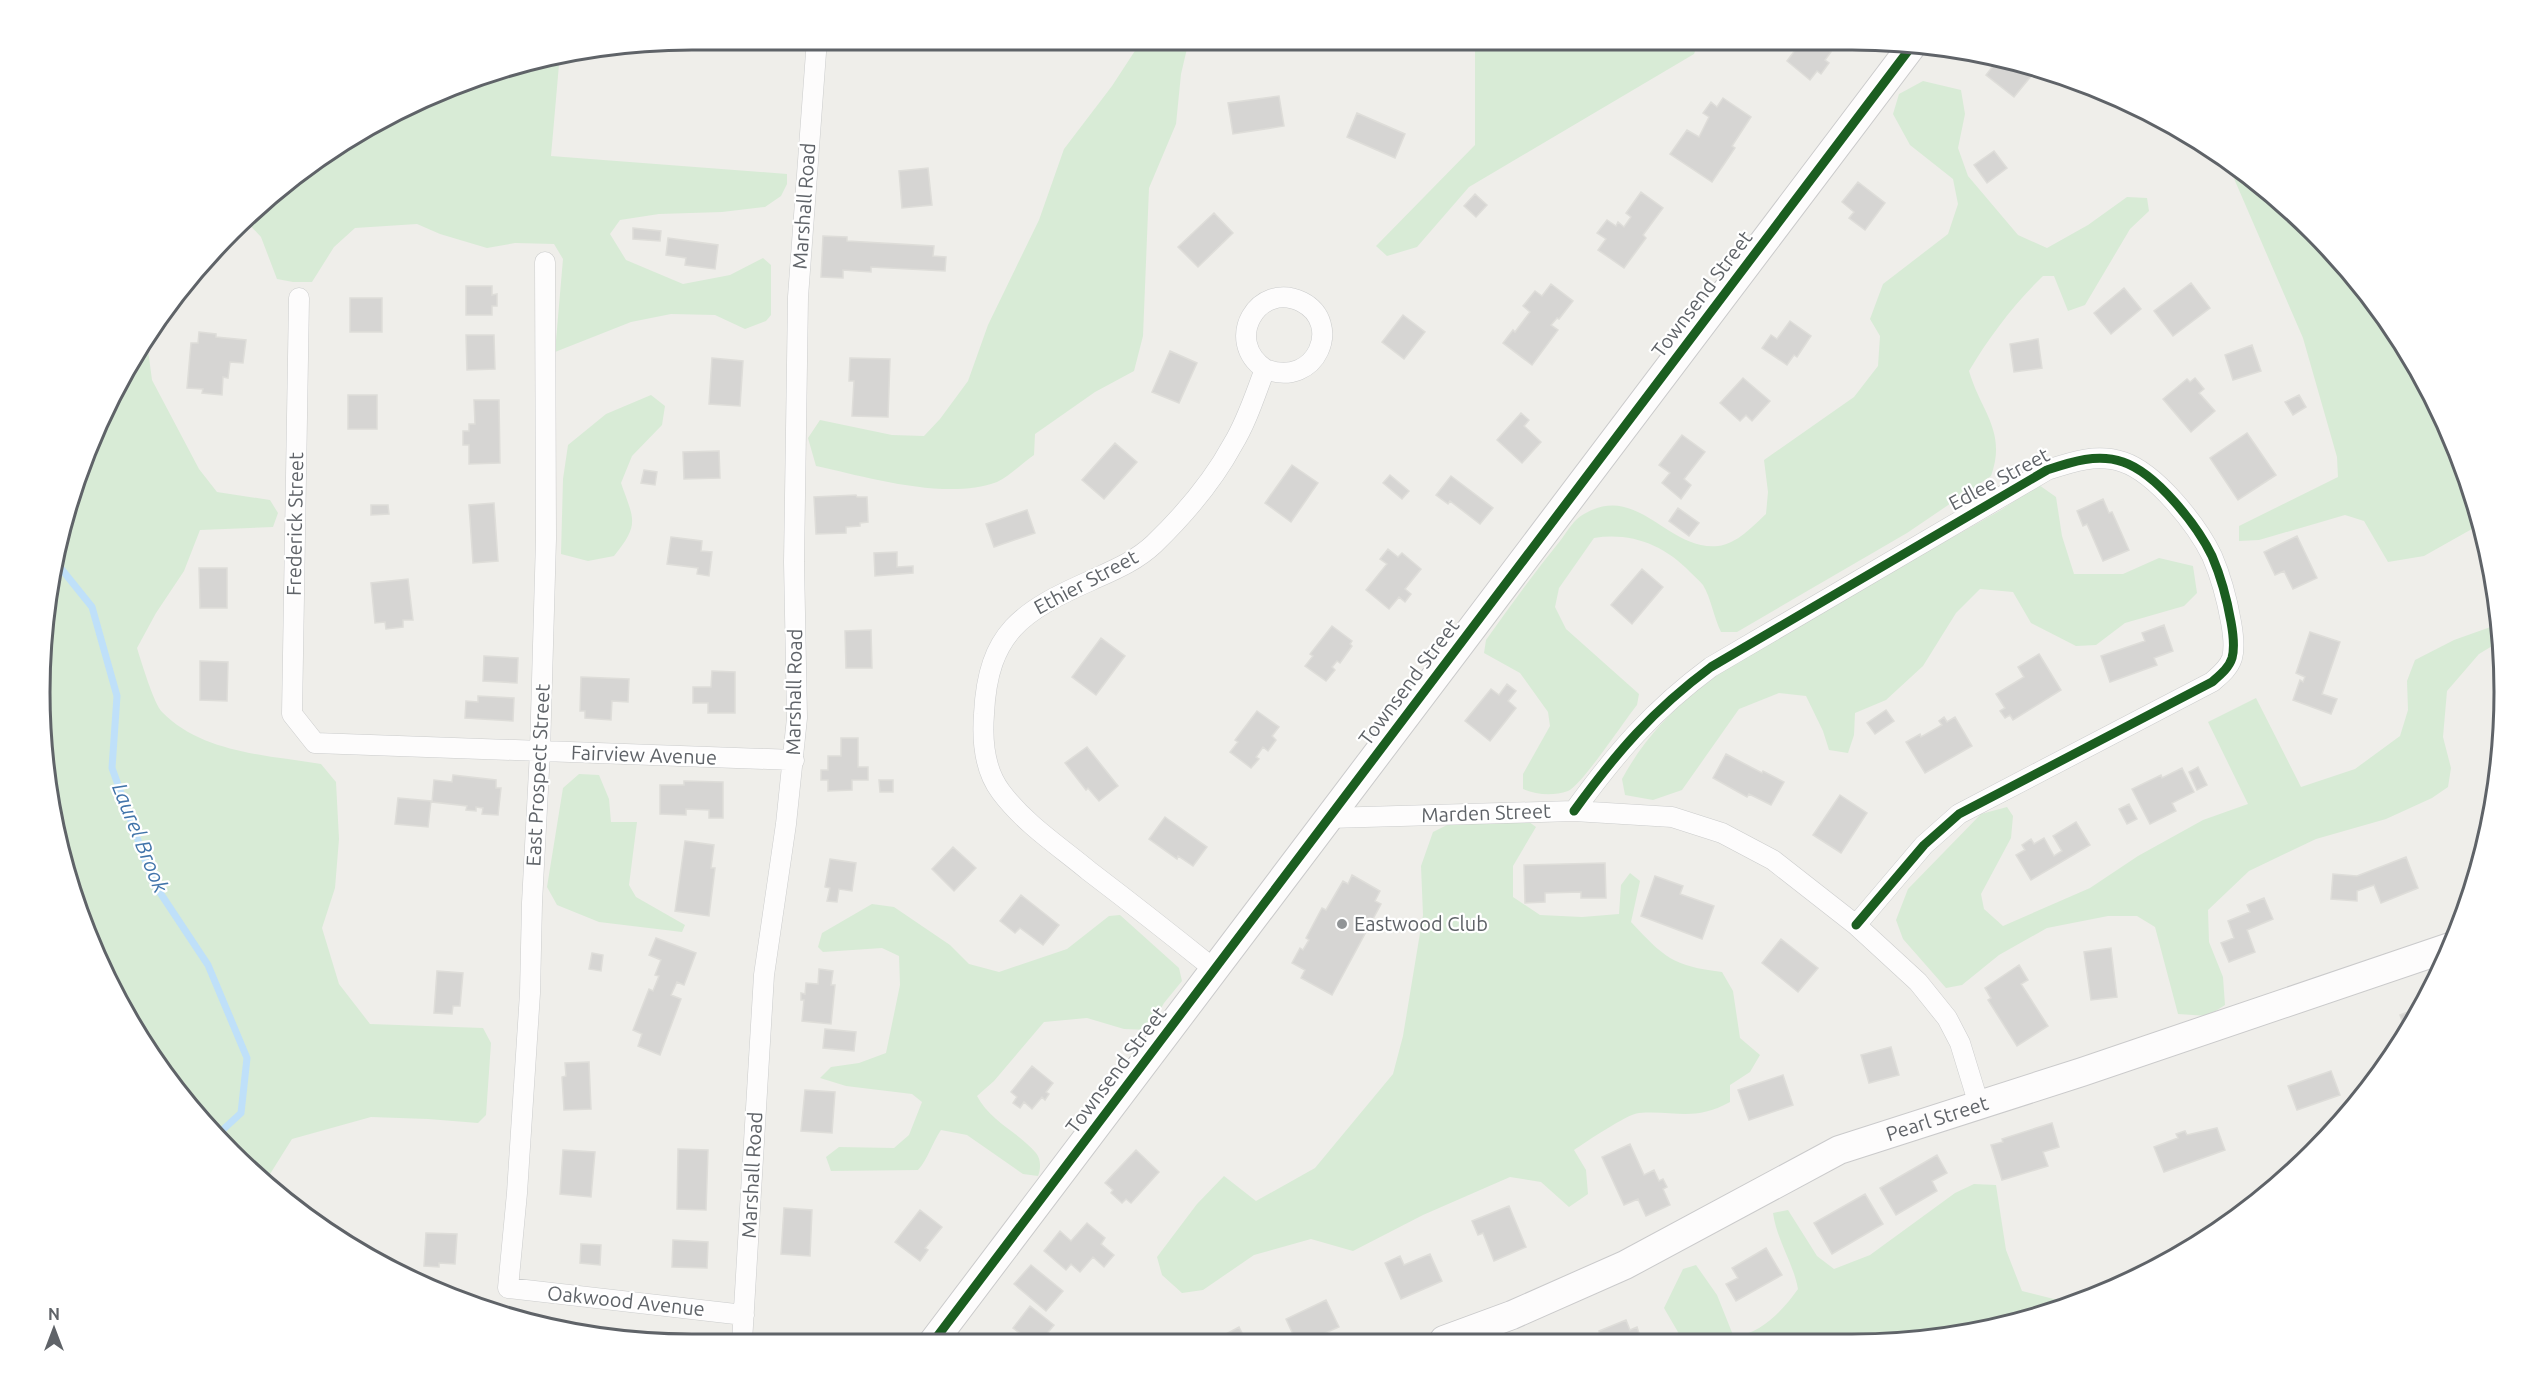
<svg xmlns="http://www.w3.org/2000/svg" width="2544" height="1383" viewBox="0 0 2544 1383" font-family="Ubuntu,sans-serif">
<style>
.green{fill:#d8ebd6}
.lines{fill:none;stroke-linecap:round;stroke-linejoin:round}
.stream{stroke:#bfe0f9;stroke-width:7}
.building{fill:#d6d5d3;stroke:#deddd9;stroke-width:1.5}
.street-casing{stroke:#cbcccc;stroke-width:21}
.secondary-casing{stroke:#cacacb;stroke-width:30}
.street{stroke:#fdfcfc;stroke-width:20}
.secondary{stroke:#fdfcfc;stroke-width:28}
.cycleway-casing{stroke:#fff;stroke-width:13}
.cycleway{stroke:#1b5e20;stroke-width:9}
.poi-dot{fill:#919496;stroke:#fff;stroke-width:2}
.labels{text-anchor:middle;stroke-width:4.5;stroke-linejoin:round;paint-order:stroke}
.street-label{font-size:20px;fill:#5f6368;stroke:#fff}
.poi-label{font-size:20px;fill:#5f6368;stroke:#fff;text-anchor:start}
.water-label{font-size:21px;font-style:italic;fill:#4174aa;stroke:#fff}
.rim{fill:none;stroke:#5f6368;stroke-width:3}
</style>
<rect width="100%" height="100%" fill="#efeeea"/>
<path class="green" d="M1142,40H1189L1181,74L1176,124L1149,188L1143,336L1134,371L1095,392L1035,434L1034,455C1022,463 1009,477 997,482C946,501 867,477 816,466L808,438L820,420L892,435L924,436L940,419L968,381L988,325L1039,220L1064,149L1112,86Z
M1475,40H1699L1694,54L1469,187L1417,247L1387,256L1376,246L1475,145Z
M560,53L551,156L787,174V184L781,196L765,207L722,212L659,214L620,220L610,234L626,260L683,284L730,275L763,258L771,265V315L766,321L745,329L715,315L671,314L631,322L555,352L563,259L554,244L515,243L487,248L440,234L417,224L355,228L334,247L312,282H293L277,279L261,237L245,220L294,174L366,126L481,74Z
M1923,81L1961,90L1965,114L1958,148L1968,176L2018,235L2047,248L2088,225L2127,197L2147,198L2149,211L2130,229L2085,305L2068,311L2054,276H2043C2015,303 1989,337 1969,371C1981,412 2007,431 1991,476L1907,533L1737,632H1721C1714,618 1711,598 1703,585C1699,580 1694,576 1690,572C1664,545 1631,532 1594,538L1559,588L1555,607L1566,629L1639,694L1637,705C1624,721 1582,785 1568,791C1553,796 1537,795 1523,789V774L1550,726L1548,712L1520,673L1484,653L1486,640C1510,606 1534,573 1560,541C1567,532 1574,519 1584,514C1638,482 1667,551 1718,546C1737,544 1753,526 1766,514L1768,492L1764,460L1854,397L1878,366L1880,336L1870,319L1883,284L1948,234L1958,204L1953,179L1910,145L1893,114L1899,94Z
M2226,160L2282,201L2370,294L2438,403L2480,515L2479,525L2424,556L2388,562L2364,521L2345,515L2259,540L2239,541V526L2338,477L2337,457L2303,338Z
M146,335L152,380L199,469L217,492L270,500L278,513L273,527L200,530L184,571L156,613L137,648C141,661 154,704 162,712C202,753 267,755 321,764L336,782L339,839L335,888L322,928L339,984L370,1024L483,1028L491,1043L486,1115L478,1123L428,1119L371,1117L292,1139L265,1182L201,1122L149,1054L89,942L61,860L40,735V648L61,523L89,441Z
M651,395L665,406L662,425L632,456L621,483C634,520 640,524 614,556L588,561L561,554L563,479L568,445L606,414Z
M2039,485L2056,497L2062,536L2074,574H2123L2159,558L2193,566L2197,593L2184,606L2125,623L2096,645L2076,646L2031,623L2013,592L1980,589L1956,613L1923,666L1886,700L1855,713L1854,735L1848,753L1829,750L1823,731L1806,696L1779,693L1739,709L1682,790L1653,800L1625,795L1622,779C1670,691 1751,653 1834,605C1889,573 1945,542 2001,510Z
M2499,624L2502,640L2479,654L2447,691L2443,737L2451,768L2448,787L2432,798L2386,819L2316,839L2249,871L2208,910L2209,942L2223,977L2225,1005L2208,1016L2178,1014L2155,927L2137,916H2108L2047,928L1999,955L1962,985L1946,988L1903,939L1896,920L1908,889L1981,814L2007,807L2013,816L2011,838L1981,894L1984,909L2003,926L2090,888L2138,856L2203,820L2248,804L2208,722L2256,698L2301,787L2355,769L2400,736L2408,710L2407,681L2415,660L2454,640Z
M579,774L599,775L609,799L611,822H637L629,885L636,897L685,925L682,932L599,922L557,905L547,887L563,788Z
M1525,819L1536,827L1513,866V897L1540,915L1582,917L1619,914L1621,885L1630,873L1640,881L1631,922C1664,957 1672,966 1722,972L1733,991L1740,1038L1760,1055L1750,1072L1730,1085V1102C1694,1122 1675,1110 1639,1113C1627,1114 1586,1142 1574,1150L1586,1170L1588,1194L1569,1207L1541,1182L1510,1177L1423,1215L1353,1251L1311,1239L1254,1255L1203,1290L1182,1293L1162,1275L1157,1257L1197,1204L1224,1176L1256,1201L1315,1168L1393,1074L1403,1036L1423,915L1421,866L1433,832L1455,821Z
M872,904L894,907L950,945L969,964L999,972L1067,949L1109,916L1120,915L1179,968L1182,981L1164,1003L1149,1030L1124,1029L1087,1018L1044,1022L994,1081L977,1096C990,1121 1018,1132 1036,1153C1041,1159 1041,1169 1038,1176L1023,1174L967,1135L941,1130C932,1143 928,1159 918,1170L831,1171L826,1157L839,1147L894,1148L909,1135L922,1102L912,1094L846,1086L820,1078L831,1067L859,1063L886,1053L900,985L899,956L882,948L823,952L818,947L822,933Z
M1974,1184L1996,1185L2006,1250L2022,1291L2062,1301L2116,1283L2063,1309L1937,1338L1682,1339L1664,1308L1683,1269L1696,1265L1717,1295L1733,1335C1759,1337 1784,1309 1798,1289C1793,1262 1777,1241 1773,1213L1788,1210L1817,1256L1834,1269L1870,1255L1955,1193Z"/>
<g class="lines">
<path class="stream" d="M55,561L92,607L117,696L112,768L153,882L208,965L247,1058L241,1113L216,1136"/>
</g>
<path class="building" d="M867,39H882L881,48L866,47Z
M1791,40H1816L1831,52L1825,60L1829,63L1821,74L1817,71L1810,80L1787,61L1796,49L1788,43Z
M1999,58L2022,61L2036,70L2014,97L1986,75Z
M1279,96L1284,126L1233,134L1228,103Z
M1723,98L1751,117L1732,146L1735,148L1712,182L1670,154L1687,130L1699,137L1709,117L1703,113L1711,102L1717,107Z
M1357,113L1405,134L1395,158L1347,137Z
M1994,151L2007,168L1987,183L1974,165Z
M928,168L932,205L902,208L899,171Z
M1858,182L1885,203L1865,230L1849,218L1854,212L1842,202Z
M1641,192L1663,208L1643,235L1646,238L1624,268L1598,250L1606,239L1597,233L1607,220L1616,226L1618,222L1624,227L1631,217L1626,213Z
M1475,194L1487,205L1476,217L1464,206Z
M1214,213L1233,233L1198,267L1178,247Z
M633,228L661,231L660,241L633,239Z
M823,236L847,237V241L934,246L933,256L946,257L945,271L871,267V272L843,270V278L821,277Z
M668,238L718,245L715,269L685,265L686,258L666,255Z
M2191,283L2210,308L2173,336L2154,311Z
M1551,284L1573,301L1559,319L1557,318L1551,325L1558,330L1532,365L1503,343L1513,330L1515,332L1530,312L1523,306L1535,291L1542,296Z
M466,286H492V295L497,294V306H492V315H466Z
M2124,288L2141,309L2111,334L2094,313Z
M350,298H382V332H350Z
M1403,315L1425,332L1404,359L1382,342Z
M1790,321L1811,336L1797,357L1794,355L1787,365L1762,348L1771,335L1777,339Z
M199,332L216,334V337L246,340L243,363L230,362L228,378L223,377L222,395L202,393L203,389L187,388L191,343H198Z
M466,335H494L495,369L467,370Z
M2038,339L2042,368L2014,372L2010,344Z
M2252,345L2261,371L2233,380L2225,355Z
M1170,351L1197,363L1179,403L1152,392Z
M712,358L743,361L740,406L709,404Z
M850,358L890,359L888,417L852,416L854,381H849Z
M1743,378L1770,401L1752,421L1746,415L1740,421L1720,403Z
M2195,378L2204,389L2199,393L2215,411L2191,432L2163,399L2187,379L2190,382Z
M348,395H377V429H348Z
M2299,395L2306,407L2293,415L2285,402Z
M474,400H499L500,463L469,464V445H463V431H469V424H475Z
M1521,413L1529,420L1524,426L1541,442L1522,463L1497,440Z
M2247,433L2276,475L2238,500L2210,458Z
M1682,435L1705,452L1684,479L1691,485L1681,499L1662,483L1670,473L1659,465Z
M1115,443L1137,462L1104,499L1082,480Z
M719,451L720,478L684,479L683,452Z
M1292,465L1318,483L1291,522L1265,503Z
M644,470L657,472L655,485L641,483Z
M1390,475L1409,491L1402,499L1383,483Z
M1451,476L1493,508L1480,524L1450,501L1448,504L1436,495Z
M856,495L857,497H867L868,522L860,523V526L846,527V533L816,534L814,497Z
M2103,499L2109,513L2112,512L2129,550L2103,561L2087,524L2083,526L2077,511Z
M494,503L498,561L473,563L469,505Z
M371,505H388L389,514L371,515Z
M1678,508L1699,523L1689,536L1669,521Z
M1027,510L1035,533L994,547L986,524Z
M2297,536L2317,578L2293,589L2284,571L2275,575L2264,552Z
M671,537L702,541L701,551L712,552L709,576L697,574L698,568L667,564Z
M1388,549L1398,557L1402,553L1421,569L1405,589L1411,594L1405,602L1399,597L1389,609L1366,590L1387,564L1380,559Z
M897,552V567L913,566V573L875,576L874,553Z
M199,568H227V608H200Z
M1642,569L1663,587L1632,624L1611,605Z
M408,579L413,620H403V627L386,629L385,622L375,623L371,583Z
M2164,625L2173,651L2154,658L2157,665L2110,682L2101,656L2145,641L2142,633Z
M1332,626L1352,641L1350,644L1352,646L1340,663L1337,661L1332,667L1335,670L1326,681L1305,666L1313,656L1310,654Z
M871,630L872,668H846L845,631Z
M2310,632L2340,642L2322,694L2337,699L2331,714L2293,700L2300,680L2303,682L2305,677L2296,673Z
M1101,638L1125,656L1096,695L1072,677Z
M2039,654L2061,690L2013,720L2010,715L2005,718L2000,711L2005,708L1996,694L2024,677L2018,667Z
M484,656L518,658L517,683L483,681Z
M200,661L228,662L227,701L200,700Z
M712,671L735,672V713H708V703H693V687H711Z
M581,677L629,679L628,702L612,701L611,720L585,718V711H580Z
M1507,684L1516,691L1508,701L1516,708L1490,741L1465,721L1491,689L1499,695Z
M478,696L514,698L513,721L465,718L466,701L478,702Z
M1886,710L1894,721L1875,734L1867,723Z
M1257,711L1279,727L1272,736L1276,740L1268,751L1263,747L1256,757L1259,759L1251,768L1230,752L1238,742L1235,740Z
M1944,717L1947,722L1955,717L1972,746L1925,773L1906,742L1920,734L1921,737L1942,725L1939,721Z
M841,738H858V767H868V780H852V790L828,791V780H821V770H828V756H841Z
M1087,747L1118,786L1099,801L1088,788L1086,790L1065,763Z
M1726,754L1762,773L1763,771L1784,782L1771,805L1749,794L1747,797L1713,778Z
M2198,767L2207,785L2197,790L2189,772Z
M2182,768L2194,792L2172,803L2176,811L2150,824L2132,789L2161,775L2162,778Z
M453,775L496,780V788H501L498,815L482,814L483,808L476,807V811L466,810L467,806L432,802L434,780L452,782Z
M879,780H893V792H880Z
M684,781L723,782V818H709V810L686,809V815L660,814V785H684Z
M1840,795L1867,813L1841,853L1813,835Z
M398,798L431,801L428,827L395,824Z
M2129,804L2137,819L2127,824L2119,809Z
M1165,817L1207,847L1193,866L1178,856L1177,859L1149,839Z
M2076,822L2090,845L2031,880L2016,855L2025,850L2022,845L2031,839L2034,844L2044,838L2054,856L2062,851L2053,836Z
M685,841L714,845L711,868H715L709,916L675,911Z
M953,847L976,868L954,891L932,869Z
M2406,857L2418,888L2381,903L2374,885L2357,891V901L2331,899L2333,874L2357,876Z
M830,859L856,863L852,891L839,889L837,902L827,901L830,888L825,887Z
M1605,863L1606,898H1581V892L1545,893V902L1525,903L1524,865Z
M1352,875L1380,891L1375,901L1381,904L1332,995L1301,978L1305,970L1292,963L1300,948L1303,950L1309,940L1306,938L1322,908L1326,910L1343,881L1348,884Z
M1655,876L1683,886L1680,894L1714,906L1702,939L1641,916Z
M1021,895L1059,925L1043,945L1020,928L1015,933L1000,921Z
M2264,898L2273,919L2247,930L2255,952L2229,962L2221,943L2234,938L2228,921L2250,912L2247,905Z
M656,938L696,953L684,985L677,982L671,995L681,999L660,1055L638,1046L642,1034L633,1030L649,989L653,991L659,976L655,975L661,960L649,955Z
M1781,939L1818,968L1798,992L1762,963Z
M2111,948L2117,997L2091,1000L2084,952Z
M592,953L603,955L601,971L589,969Z
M2019,965L2028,980L2021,984L2048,1026L2017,1046L1988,1000L1991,998L1985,988Z
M819,969L833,971L831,985H835L831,1024L802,1021L804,1000H801V993L805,994L806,983L818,984Z
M437,971L463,973L460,1006H453L452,1014L434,1013Z
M2423,1006L2418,1017L2406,1033L2400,1015Z
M825,1029L856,1032L854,1051L823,1048Z
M1891,1047L1899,1075L1869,1083L1861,1055Z
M589,1062L591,1109L564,1110L562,1077L566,1076L565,1063Z
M1032,1066L1053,1083L1046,1092L1049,1094L1045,1100L1042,1097L1032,1109L1024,1102L1020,1108L1013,1103L1017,1097L1011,1092Z
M2331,1071L2340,1095L2297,1110L2288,1086Z
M1783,1075L1793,1105L1749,1120L1738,1090Z
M805,1090L835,1092L832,1133L801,1131Z
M2052,1123L2059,1147L2043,1152L2048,1166L2002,1180L1991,1145L2003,1142L2002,1139Z
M2217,1128L2225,1150L2164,1172L2154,1147L2178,1138L2176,1134L2185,1131L2187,1135Z
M1630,1144L1644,1175L1654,1170L1659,1181L1663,1179L1667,1187L1663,1189L1670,1205L1646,1216L1638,1199L1624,1205L1602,1157Z
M678,1149L708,1150L706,1210L677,1209Z
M563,1150L595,1152L591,1197L560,1194Z
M1136,1150L1159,1172L1131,1203L1126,1199L1122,1203L1111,1193L1113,1190L1105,1183Z
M1937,1155L1947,1173L1932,1181L1937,1191L1896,1215L1880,1188Z
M1865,1194L1883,1224L1832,1254L1814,1223Z
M1509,1206L1526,1247L1494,1261L1483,1233L1478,1235L1472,1221Z
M784,1208L812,1210L810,1256L781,1254Z
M920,1210L942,1227L925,1248L928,1250L920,1261L895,1242Z
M1087,1223L1105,1238L1101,1244L1114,1255L1104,1267L1093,1257L1080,1272L1071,1264L1066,1270L1044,1251L1060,1231L1071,1241Z
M426,1233L457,1234L455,1264L439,1263V1267L424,1266Z
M673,1240L708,1242L707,1268L672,1267Z
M581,1244L601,1245L600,1265L580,1263Z
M1766,1248L1782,1275L1736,1301L1726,1284L1738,1278L1732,1268Z
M1430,1254L1442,1281L1401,1299L1385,1263L1400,1256L1404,1265Z
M1031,1265L1063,1291L1046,1311L1014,1284Z
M1326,1300L1339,1327L1310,1340L1296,1341L1286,1319Z
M1030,1306L1054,1325L1041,1341H1030L1013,1328Z
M1626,1320L1630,1330L1637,1327L1641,1339L1601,1340L1599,1331Z
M1239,1327L1246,1341H1224L1222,1336Z"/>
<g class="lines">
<g class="street-casing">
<path id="street" d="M545,262L546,539L540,751L532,903L530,993L517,1193L508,1288L744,1315
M299,298L292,714L315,743L794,760
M1574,811C1616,753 1653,710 1711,667L2047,470C2071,462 2097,453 2123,462C2156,473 2197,525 2212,556C2221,577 2227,599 2231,622C2233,633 2235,647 2232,658C2229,668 2220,675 2212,682L1959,814L1924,845L1856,925
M1329,818L1574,811L1672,817L1722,833L1773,860L1856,925L1918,982L1947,1018L1960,1043L1979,1105
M1214,969C1173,936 1131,903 1089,871C1059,846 1025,824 1001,792C985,771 982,740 984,714C988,632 1022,611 1092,580C1114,570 1136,561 1154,544C1184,515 1213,481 1233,444C1247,421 1255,395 1265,369C1223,341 1258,280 1302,302C1343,323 1317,389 1265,369
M742,1342L764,975L786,824L797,718L794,562L798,297L817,39"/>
</g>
<g class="secondary-casing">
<g id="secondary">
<path id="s1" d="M1444,1340L1512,1315L1625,1265L1839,1150L2082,1072L2450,947"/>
<path d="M933,1342L1914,43"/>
</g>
</g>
<use href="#street" class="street"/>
<use href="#secondary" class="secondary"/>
<g class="cycleway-casing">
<path id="cycleway" d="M1574,811C1616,753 1653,710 1711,667L2047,470C2071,462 2097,453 2123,462C2156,473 2197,525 2212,556C2221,577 2227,599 2231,622C2233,633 2235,647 2232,658C2229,668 2220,675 2212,682L1959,814L1924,845L1856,925
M933,1342L1914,43"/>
</g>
<use href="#cycleway" class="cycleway"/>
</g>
<circle class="poi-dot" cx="1342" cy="924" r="6"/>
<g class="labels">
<g class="street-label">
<text transform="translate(804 206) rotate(-86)" y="7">Marshall Road</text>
<text transform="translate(1702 294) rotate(-53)" y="7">Townsend Street</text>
<text transform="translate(1999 479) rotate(-28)" y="7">Edlee Street</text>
<text transform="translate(295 524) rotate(-89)" y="7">Frederick Street</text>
<text transform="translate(1086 582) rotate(-28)" y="7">Ethier Street</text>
<text transform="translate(1409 682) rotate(-53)" y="7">Townsend Street</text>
<text transform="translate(794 692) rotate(-89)" y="7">Marshall Road</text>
<text transform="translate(644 755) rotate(2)" y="7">Fairview Avenue</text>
<text transform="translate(538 775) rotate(-87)" y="7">East Prospect Street</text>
<text transform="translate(1486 813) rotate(-2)" y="7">Marden Street</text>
<text transform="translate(1116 1070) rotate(-53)" y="7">Townsend Street</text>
<text dy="7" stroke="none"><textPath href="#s1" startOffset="542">Pearl Street</textPath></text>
<text transform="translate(752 1175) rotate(-87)" y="7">Marshall Road</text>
<text transform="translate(626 1301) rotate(6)" y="7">Oakwood Avenue</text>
</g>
<g class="poi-label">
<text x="1354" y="931">Eastwood Club</text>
</g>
<g class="water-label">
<text transform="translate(140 838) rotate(68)" y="7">Laurel Brook</text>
</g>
</g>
<path d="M0 0H2544V1383H0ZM692 50H1852A642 642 0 0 1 2494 692V692A642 642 0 0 1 1852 1334H692A642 642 0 0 1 50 692V692A642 642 0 0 1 692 50Z" fill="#fff" fill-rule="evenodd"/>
<path class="rim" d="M692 50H1852A642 642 0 0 1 2494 692V692A642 642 0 0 1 1852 1334H692A642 642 0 0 1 50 692V692A642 642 0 0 1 692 50Z"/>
<g transform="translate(54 1329)" stroke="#ffffff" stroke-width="4.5" paint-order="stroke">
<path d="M0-4.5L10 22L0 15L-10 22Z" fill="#5f6368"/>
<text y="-9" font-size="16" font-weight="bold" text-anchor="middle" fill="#5f6368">N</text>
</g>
</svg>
